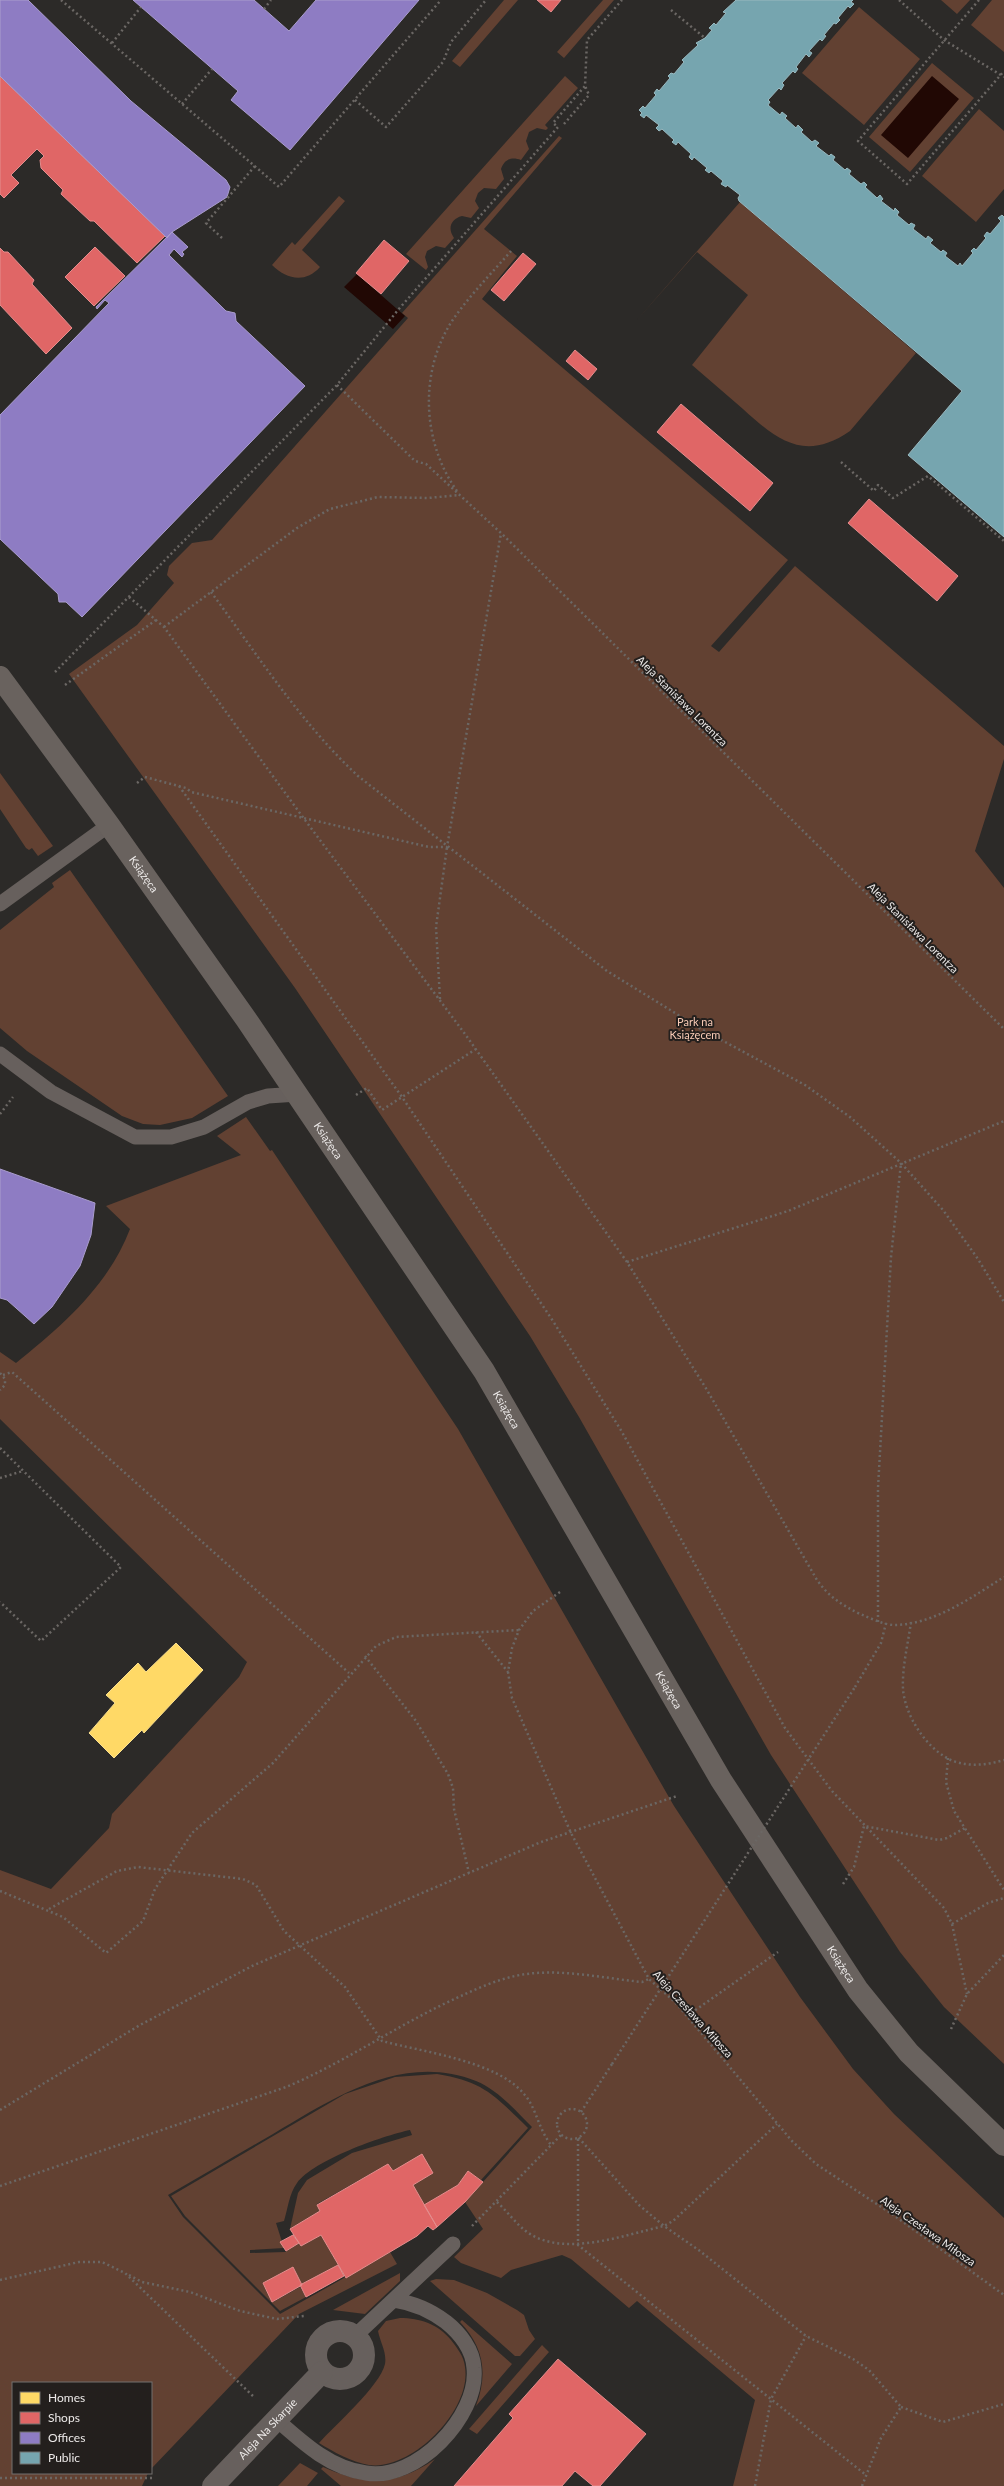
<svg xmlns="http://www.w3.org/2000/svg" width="1004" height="2486" viewBox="0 0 1004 2486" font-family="Lato,sans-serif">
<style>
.green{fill:#624132}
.water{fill:#210804}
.homes{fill:#ffd966;stroke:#f9de8d}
.shops{fill:#e06666;stroke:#e48d8d}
.offices{fill:#8e7cc3;stroke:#aa9dce}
.public{fill:#76a5af;stroke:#99b9c0}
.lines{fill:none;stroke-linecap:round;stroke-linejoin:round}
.path{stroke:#6b6764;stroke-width:2.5;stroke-dasharray:2 3;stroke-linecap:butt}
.lane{stroke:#67605d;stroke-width:15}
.street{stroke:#67605d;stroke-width:22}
.secondary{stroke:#69625e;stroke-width:22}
.path-bridge{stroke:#6b6764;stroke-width:2.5;stroke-dasharray:2 3;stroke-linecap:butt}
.labels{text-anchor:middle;stroke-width:4;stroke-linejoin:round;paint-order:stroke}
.street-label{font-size:11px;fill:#ece9e8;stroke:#231f1d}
.park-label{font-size:11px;fill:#faccb7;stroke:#231f1d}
</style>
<rect width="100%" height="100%" fill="#2c2a28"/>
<path class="green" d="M504,0H518L460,67L452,61Z
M603,0H614L564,58L557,52Z
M941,0H970L957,14Z
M992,0H1004V52L971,25Z
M859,7L920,59L864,125L802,73Z
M932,63L974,98L910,172L869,137Z
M565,76L578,88L545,125L548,128L546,130L537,128L529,132L526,141L529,149L521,160C511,156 504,160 501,169L504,179L496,189L484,188L478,193L475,201L479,208L471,218L462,216C451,219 447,228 454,238L445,248L436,246L427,251L425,257L428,267L426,270L406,254Z
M979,109L1004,131V189L976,222L922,176Z
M559,136L562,138L484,229L517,256L482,299L788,560L711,646L719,652L795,566L1004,746V759L975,851L1004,888V2064L944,2007L900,1952L771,1755L579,1417L530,1336L295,988L69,674L137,625L174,583L167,575L169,566L192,543L212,540L408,318L402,313Z
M339,196L345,201L302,250L320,267C305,284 286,279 272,265L292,242L295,245Z
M740,202L916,353L850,431C805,462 778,441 743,409C726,394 709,380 692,365L748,295L697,252L637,320Z
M0,773L53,846L38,856L32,848L29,850L26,848L0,809Z
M70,870L228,1096L192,1118L160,1125L143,1124L122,1116L27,1051L0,1028V930L54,887L52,883Z
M246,1117L270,1151L272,1150L458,1429L674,1806L800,1997L853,2069L894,2114L1004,2218V2486H733L755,2400L637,2301L629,2308L571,2259L562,2255L511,2270L501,2278L461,2263L454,2257L483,2229L465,2202L532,2127C516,2111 498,2090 476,2081C402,2052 334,2098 273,2134C238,2154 203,2175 168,2195L183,2217L280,2314L390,2252L397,2264L299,2314L151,2469V2383H13V2473H148L142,2486H0V1870L51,1889L109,1828L112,1814L239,1677L247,1662L0,1419V1352L16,1363C63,1325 108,1286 130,1229L106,1206L241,1155L217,1136Z
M437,2074C485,2082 495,2096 528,2128L481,2180L468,2171L458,2185L424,2205L413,2185L433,2173L422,2155L393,2171L388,2164L317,2204L320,2211L290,2229L298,2193L307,2180L352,2153L412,2135L410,2130C382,2136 314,2160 297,2183C289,2194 288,2208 284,2221L276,2223L284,2248L250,2250V2253L285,2252L299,2243L301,2246L321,2235L338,2265L302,2285L293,2267L263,2283L273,2302L300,2287L306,2297L280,2311L185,2216L171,2196L345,2094L395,2077Z
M400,2273V2281L365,2314L333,2310Z
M436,2279L454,2280L487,2293L517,2310L524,2315L529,2330L535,2339L520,2356H515L430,2281Z
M400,2318C420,2318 438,2324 451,2340C457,2348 464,2356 465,2367C472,2410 412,2471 369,2465C351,2462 334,2452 319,2443C335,2425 380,2386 385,2364C387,2352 380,2342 378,2331L386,2321Z
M462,2320L512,2364L476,2406C488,2374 484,2347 460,2322Z
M542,2345L549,2352L477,2434L469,2429Z
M435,2459L411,2486H341L321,2469L323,2467C366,2486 396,2486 435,2459Z
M300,2463L318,2473L307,2486H278Z"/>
<path class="water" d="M932,76L959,99L908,158L881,135Z
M357,274L405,316L393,329L344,287Z"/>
<path class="homes" d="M176,1643L203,1670L144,1733L142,1730L114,1758L89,1733L115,1703L106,1695L138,1663L146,1672Z"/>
<path class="shops" d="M537,0H561L551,12Z
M0,76L165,236L137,263L94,221H90L61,194L63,190L41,168L40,160L44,156L37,149L11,175L19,183L4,198L0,194Z
M384,240L409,261L381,294L356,273Z
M95,247L125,276L94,306L65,277Z
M0,248L4,252H8L34,280L32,284L72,328L46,354L0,305Z
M523,253L536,264L504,301L491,290Z
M575,350L597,369L588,380L566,361Z
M681,404L773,483L750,511L657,432Z
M869,499L958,576L937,601L848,523Z
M422,2154L433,2173L413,2185L437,2227L433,2230L428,2226L417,2236L346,2278L321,2235L301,2246L290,2229L320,2211L317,2205L388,2164L393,2171Z
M468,2171L483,2182L465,2202L437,2227L424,2205L458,2185Z
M293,2235L299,2243L286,2251L280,2242Z
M338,2265L344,2276L306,2297L300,2285Z
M293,2267L302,2285L272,2302L263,2283Z
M558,2359L646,2434L600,2486H593L575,2471L562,2486H454L513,2418L509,2414Z"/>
<path class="offices" d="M0,0H28L131,101L226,180L230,187L227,197L172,232L167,238L0,76Z
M133,0H254L289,31L316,0H419L290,150L231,100L238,91Z
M172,232L188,247L182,252L184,254L182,257L174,249L169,255L226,311L235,313L236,321L305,386L82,617L66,602H59L58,594L0,539V415L109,303L105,300L97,309L96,307Z
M0,1169L95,1203L91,1235L80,1266L52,1307L34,1324L7,1300L0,1298Z"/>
<path class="public" d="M736,0H853L851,2L854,4L850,8L848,6L838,18L840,20L836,24L834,23L824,35L826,36L822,41L820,39L809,51L812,53L809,57L806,54L796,67L798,69L795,73L793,71L782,83L784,85L781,90L779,88L768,100L770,102L768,105L780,115L782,112L787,116L785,118L796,128L798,125L803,130L801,132L812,142L815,140L819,143L816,146L829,156L831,154L835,157L833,160L845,170L847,168L851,171L849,174L861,184L864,182L867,185L865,187L877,198L880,195L883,199L881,201L894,211L895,208L899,212L897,215L909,225L911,223L915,225L913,229L926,239L928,236L933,240L930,243L941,252L943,250L947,253L945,256L958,266L960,263L962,266L973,253L971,251L974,248L976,250L986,238L984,236L987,232L990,234L1001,221L998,218L1002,215L1004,217V537L908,455L962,391L739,201L738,198L740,195L727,185L726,187L721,184L723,181L711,171L709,173L705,170L707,168L694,157L692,160L689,157L691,154L678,142L676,145L672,142L674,140L662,129L659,131L656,128L659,125L646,115L644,118L640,115L642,113L639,110L643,106L645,108L656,95L654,93L657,89L659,91L670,78L668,76L671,73L674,74L684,62L682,60L698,45L696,43L705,38L712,30L709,28L714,23L716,25L726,13L723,12Z"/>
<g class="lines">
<path class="path" d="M61,0L279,187L441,0
M899,0L944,40L1004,77
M979,0L858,141L907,184L1004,71
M264,9L271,0
M671,10L705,38
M112,43L141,7
M355,100L386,127L443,62L451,42L486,0
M182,104L212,69
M564,124L589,95L585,86
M222,238L206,223L255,166
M337,385L415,461L426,464L501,533L1004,1029
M841,462L874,491L878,485L893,498L928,476L1004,541
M457,491C422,442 419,372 452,321C469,296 491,274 511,251
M211,592C257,654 300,722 358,776L607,971L701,1029L805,1085L850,1117L901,1163L943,1210L978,1259L1004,1302
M129,597L164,627L302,816L465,1034L627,1262L707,1390L817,1580C829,1597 842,1605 860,1614C871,1618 883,1625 895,1625C935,1624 972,1597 1004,1577
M164,627L297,528L330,509L378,497L428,498L459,495
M55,672L337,385L398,310L558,127L553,123L585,86L587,40L622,0
M65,685L156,620
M137,783L145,777L186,788L191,792L429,847H447L501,533
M179,786L402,1097L553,1321L622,1432L785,1728L832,1791L944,1908L952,1924L967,1994
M440,999L436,927L447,847
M356,1095L367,1088L382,1110L476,1049
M0,1114L13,1097
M627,1262L788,1211L1004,1121
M0,1373L5,1379V1385L0,1390
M3,1375L12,1372L349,1673
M0,1448L121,1567L41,1641L0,1602
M0,1478L23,1471
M560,1592L533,1611L519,1630L512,1648L508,1672L512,1698L571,1833L649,1979L675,2002L792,2141L816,2164L892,2214L1004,2295
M878,1622V1488L891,1257L901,1163
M911,1622C908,1644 902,1667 903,1689C905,1716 927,1750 953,1761C970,1767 987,1765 1004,1760
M476,1632L508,1672
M365,1656L416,1721L448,1774L453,1788L454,1809L469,1873
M855,1687L881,1643L886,1623
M948,1758L946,1782L954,1811L1004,1890
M843,1884L854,1867L864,1826L939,1840L947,1838L965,1828
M0,1891L63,1917L106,1953L143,1921L155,1889L192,1833L273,1763L376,1646L396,1637L519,1630
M49,1909L117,1871L138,1867L243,1879L256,1885L284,1931L345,1987L382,2041C423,2052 497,2061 524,2094C536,2107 538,2128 551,2145
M952,1924L988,1903L1004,1898
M687,2016L778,1952
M951,2029L967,1994L1004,1955
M557 2124a15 15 0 1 1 30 0a15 15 0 1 1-30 0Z
M0,2110L140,2025L252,1966L541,1842L677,1796
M581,2112L612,2064
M0,2186L286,2087C346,2062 400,2023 461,1996C478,1988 497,1980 515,1976C556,1967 601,1978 642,1982L649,1979
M497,2202C507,2211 516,2224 527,2232C564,2258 624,2235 664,2226L673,2221L777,2124
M472,2226L562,2134
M129,2275L142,2282L190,2292L240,2311L277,2319L304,2316
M0,2280L79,2262H102L125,2273L255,2398
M901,2407L943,2422L1004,2404
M0,2478H152
M755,2486L771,2399L806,2336
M862,2486L881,2438L901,2407L869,2370L853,2359L806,2336L700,2251L664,2226L639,2205L578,2137V2245L866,2475"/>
<path class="lane" d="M0,904L109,825
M0,1054L51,1092L135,1137H171L204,1127L248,1102L268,1096L298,1094
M355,2336L453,2244
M276,2419C303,2443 330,2468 366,2473C416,2482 479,2416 474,2368C473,2350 460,2333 446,2322C430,2310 414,2303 394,2300"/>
<g class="street">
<circle cx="340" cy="2355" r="24"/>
<path id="s1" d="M213,2486L322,2372"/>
</g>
<path class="secondary" id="s2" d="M0,677L109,825L246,1019L484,1371L721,1780L858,1990L909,2053L1004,2145"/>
<path class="path-bridge" d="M612,2064L855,1687"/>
</g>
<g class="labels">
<g class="street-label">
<text transform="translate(682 701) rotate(45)" y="4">Aleja Stanisława Lorentza</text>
<text dy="4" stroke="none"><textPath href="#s2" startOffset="244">Książęca</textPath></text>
<text transform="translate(913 928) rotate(45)" y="4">Aleja Stanisława Lorentza</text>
<text dy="4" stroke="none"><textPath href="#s2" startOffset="568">Książęca</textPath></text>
<text dy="4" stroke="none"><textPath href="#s2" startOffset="891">Książęca</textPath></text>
<text dy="4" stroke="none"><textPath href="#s2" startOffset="1215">Książęca</textPath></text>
<text dy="4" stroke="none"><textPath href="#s2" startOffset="1539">Książęca</textPath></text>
<text transform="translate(693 2014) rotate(48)" y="4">Aleja Czesława Miłosza</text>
<text transform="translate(928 2231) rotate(35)" y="4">Aleja Czesława Miłosza</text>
<text dy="4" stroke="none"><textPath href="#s1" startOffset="79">Aleja Na Skarpie</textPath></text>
</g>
<g class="park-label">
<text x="695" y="1026">Park na<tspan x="695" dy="13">Książęcem</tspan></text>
</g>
</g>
<rect x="12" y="2382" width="140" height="92" fill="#231f1d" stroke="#73706e"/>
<rect x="20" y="2392" width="20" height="12" fill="#ffd966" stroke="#73706e"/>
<text x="48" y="2402" font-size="12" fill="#ece9e8">Homes</text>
<rect x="20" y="2412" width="20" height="12" fill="#e06666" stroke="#73706e"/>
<text x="48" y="2422" font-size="12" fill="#ece9e8">Shops</text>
<rect x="20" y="2432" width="20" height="12" fill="#8e7cc3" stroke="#73706e"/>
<text x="48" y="2442" font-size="12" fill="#ece9e8">Offices</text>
<rect x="20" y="2452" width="20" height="12" fill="#76a5af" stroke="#73706e"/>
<text x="48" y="2462" font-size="12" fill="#ece9e8">Public</text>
</svg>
